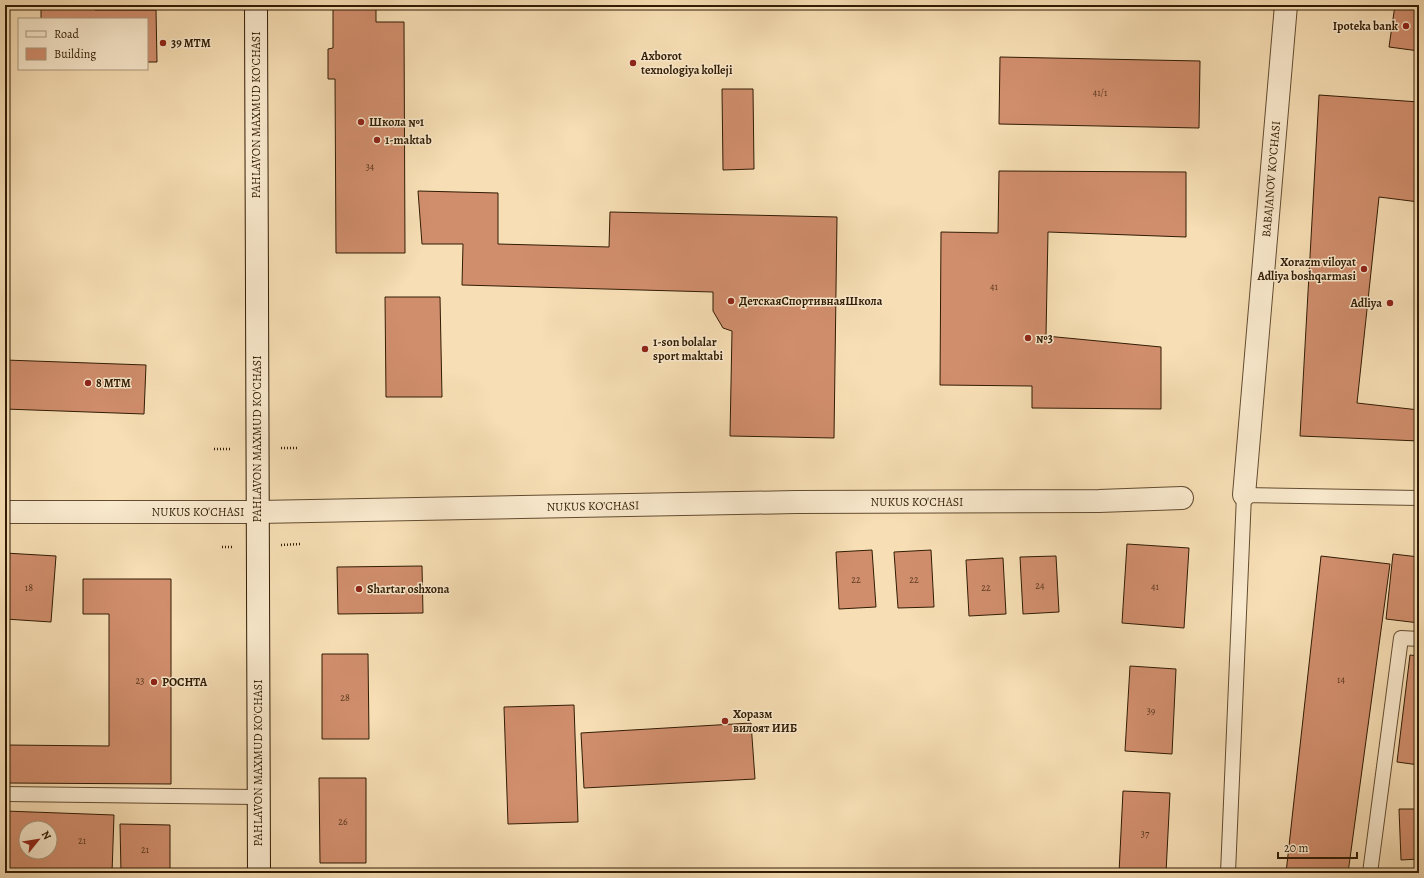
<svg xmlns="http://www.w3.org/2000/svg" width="1424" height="878" viewBox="0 0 1424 878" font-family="Alegreya,serif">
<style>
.building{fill:#d18e6d;stroke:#311c04;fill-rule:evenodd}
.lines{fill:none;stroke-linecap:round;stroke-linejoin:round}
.lane-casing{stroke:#624c30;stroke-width:16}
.street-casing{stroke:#624c30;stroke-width:24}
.secondary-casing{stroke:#311c04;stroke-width:24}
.path{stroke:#311c04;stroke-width:2.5;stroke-dasharray:1 2;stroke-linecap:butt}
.lane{stroke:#faeace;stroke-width:14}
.street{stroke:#faeace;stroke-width:22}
.secondary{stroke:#faeace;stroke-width:22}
.poi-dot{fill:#8f2418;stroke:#faeace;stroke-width:1.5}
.labels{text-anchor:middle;stroke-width:3;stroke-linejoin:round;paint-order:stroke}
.number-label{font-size:10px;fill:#59381e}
.poi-label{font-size:12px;font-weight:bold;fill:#311c04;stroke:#faeace;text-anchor:start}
.street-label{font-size:12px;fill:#311c04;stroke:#faeace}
</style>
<rect width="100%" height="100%" fill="#f7deb4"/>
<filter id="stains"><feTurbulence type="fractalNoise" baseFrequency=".005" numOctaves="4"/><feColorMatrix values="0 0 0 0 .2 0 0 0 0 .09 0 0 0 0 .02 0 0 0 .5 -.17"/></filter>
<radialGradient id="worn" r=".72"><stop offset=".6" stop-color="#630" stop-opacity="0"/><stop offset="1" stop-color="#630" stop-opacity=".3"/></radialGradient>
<path class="building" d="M41,5H95V10H156L157,62H147V19H41Z
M333,5H376V22H404L405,253H336L335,79H328V49L333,48Z
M1395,5H1419V51L1389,47Z
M1000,57L1200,61L1199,128L999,124Z
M722,89H753L754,169L723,170Z
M1319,95L1419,102V441L1300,436Z
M999,171L1186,172V237L1048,232L1046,336L1161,347V409L1032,408V386L940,385L941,232L998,233Z
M418,191L498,193V244L609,247L610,212L837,217L834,438L730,436L732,331L723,328L713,311V292L462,285L463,244H422Z
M1379,197L1419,202V410L1357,403Z
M385,297H440L442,397H386Z
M5,360L146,365L144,414L5,409Z
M1127,544L1189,548L1184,628L1122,623Z
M872,550L876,607L839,609L836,552Z
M931,550L934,607L898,608L894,552Z
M5,553L56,556L51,622L5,619Z
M1393,554L1419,557V623L1386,619Z
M1056,556L1059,612L1023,614L1020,557Z
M1321,556L1390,564L1348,873H1286Z
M1003,558L1006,614L969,616L966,560Z
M422,566L423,613L338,614L337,567Z
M83,579H171V784L6,783V745L109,746V614H83Z
M322,654H368L369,739H322Z
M1410,655L1419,656V765L1397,762Z
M1130,666L1176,669L1172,754L1125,751Z
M574,705L578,822L508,824L504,707Z
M751,723L755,779L584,788L581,733Z
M319,778H366V863H320Z
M1123,791L1170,793L1166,873H1119Z
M1399,809H1419V859L1401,860Z
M5,811L114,815L112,873H5ZM26,828H50V852H26Z
M120,824L170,825V873H121Z"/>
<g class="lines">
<g class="lane-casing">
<path id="lane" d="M5,794L258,797
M1228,873L1244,495L1419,498
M1370,873L1401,638L1419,639"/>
</g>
<g class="street-casing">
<path id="street" d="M1244,495L1286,5
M5,512H258L796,502L1099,501L1182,498"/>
</g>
<g class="secondary-casing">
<path id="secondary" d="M256,5L259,873"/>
</g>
<path class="path" d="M281,448H297
M214,449H232
M281,545L301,544
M222,547H234"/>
<use href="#lane" class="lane"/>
<use href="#street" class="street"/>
<use href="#secondary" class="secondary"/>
</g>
<g class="poi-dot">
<circle cx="1406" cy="26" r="4"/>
<circle cx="163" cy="43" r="4"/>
<circle cx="633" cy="63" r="4"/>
<circle cx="361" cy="122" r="4"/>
<circle cx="377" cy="140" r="4"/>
<circle cx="1364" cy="269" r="4"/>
<circle cx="731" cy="301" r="4"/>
<circle cx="1390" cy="303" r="4"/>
<circle cx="1028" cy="338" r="4"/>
<circle cx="645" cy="349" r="4"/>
<circle cx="88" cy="383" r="4"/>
<circle cx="359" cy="589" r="4"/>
<circle cx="154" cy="682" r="4"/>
<circle cx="725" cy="721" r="4"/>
</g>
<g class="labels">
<g class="number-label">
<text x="1100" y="96">41/1</text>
<text x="370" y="170">34</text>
<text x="994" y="290">41</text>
<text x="856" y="583">22</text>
<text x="914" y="583">22</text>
<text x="1040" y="589">24</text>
<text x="1155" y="590">41</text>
<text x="29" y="591">18</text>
<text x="986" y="591">22</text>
<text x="1341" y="683">14</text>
<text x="140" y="684">23</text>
<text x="345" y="701">28</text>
<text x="1151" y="714">39</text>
<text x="343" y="825">26</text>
<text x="1145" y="837">37</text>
<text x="82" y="844">21</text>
<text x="145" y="853">21</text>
</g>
<g class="poi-label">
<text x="1398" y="30" text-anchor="end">Ipoteka bank</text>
<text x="171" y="47">39 MTM</text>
<text x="641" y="60">Axborot<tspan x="641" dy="14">texnologiya kolleji</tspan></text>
<text x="369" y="126">Школа №1</text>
<text x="385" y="144">1-maktab</text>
<text x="1356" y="266" text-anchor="end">Xorazm viloyat<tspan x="1356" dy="14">Adliya boshqarmasi</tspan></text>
<text x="739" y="305">ДетскаяСпортивнаяШкола</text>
<text x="1382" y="307" text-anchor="end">Adliya</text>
<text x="1036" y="342">№3</text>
<text x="653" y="346">1-son bolalar<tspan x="653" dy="14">sport maktabi</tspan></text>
<text x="96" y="387">8 MTM</text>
<text x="367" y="593">Shartar oshxona</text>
<text x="162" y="686">POCHTA</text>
<text x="733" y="718">Хоразм<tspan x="733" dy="14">вилоят ИИБ</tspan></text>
</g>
<g class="street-label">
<text transform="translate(256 115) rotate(-90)" y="4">PAHLAVON MAXMUD KO'CHASI</text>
<text transform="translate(1271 179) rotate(-85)" y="4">BABAJANOV KO'CHASI</text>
<text transform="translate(257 439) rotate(-90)" y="4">PAHLAVON MAXMUD KO'CHASI</text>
<text x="917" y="506">NUKUS KO'CHASI</text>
<text transform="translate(593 506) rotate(-1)" y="4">NUKUS KO'CHASI</text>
<text x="198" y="516">NUKUS KO'CHASI</text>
<text transform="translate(258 763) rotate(-90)" y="4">PAHLAVON MAXMUD KO'CHASI</text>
</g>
</g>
<rect width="1424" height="878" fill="none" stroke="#f7deb4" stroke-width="20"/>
<rect x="6" y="6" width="1412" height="866" fill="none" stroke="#311c04" stroke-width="2"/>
<rect x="10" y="10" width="1404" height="858" fill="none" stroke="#311c04"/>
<rect x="18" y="18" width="130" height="52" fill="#faeace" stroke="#aa987d"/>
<rect x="26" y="31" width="20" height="6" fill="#faeace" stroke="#aa987d"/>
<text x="54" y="38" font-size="12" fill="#311c04">Road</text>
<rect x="26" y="48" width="20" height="12" fill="#d18e6d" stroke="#aa987d"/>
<text x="54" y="58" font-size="12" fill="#311c04">Building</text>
<g transform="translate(38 840) rotate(60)"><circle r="19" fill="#faeace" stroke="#aa987d"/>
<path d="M0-3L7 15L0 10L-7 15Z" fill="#8f2418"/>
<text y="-6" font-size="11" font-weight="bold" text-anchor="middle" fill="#311c04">N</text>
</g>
<path d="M1278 852v6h79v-6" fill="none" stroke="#311c04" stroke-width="2"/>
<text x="1284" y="852" font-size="12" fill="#311c04" stroke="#faeace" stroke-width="3" paint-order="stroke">20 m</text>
<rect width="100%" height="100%" filter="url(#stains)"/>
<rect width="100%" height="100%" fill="url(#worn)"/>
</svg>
